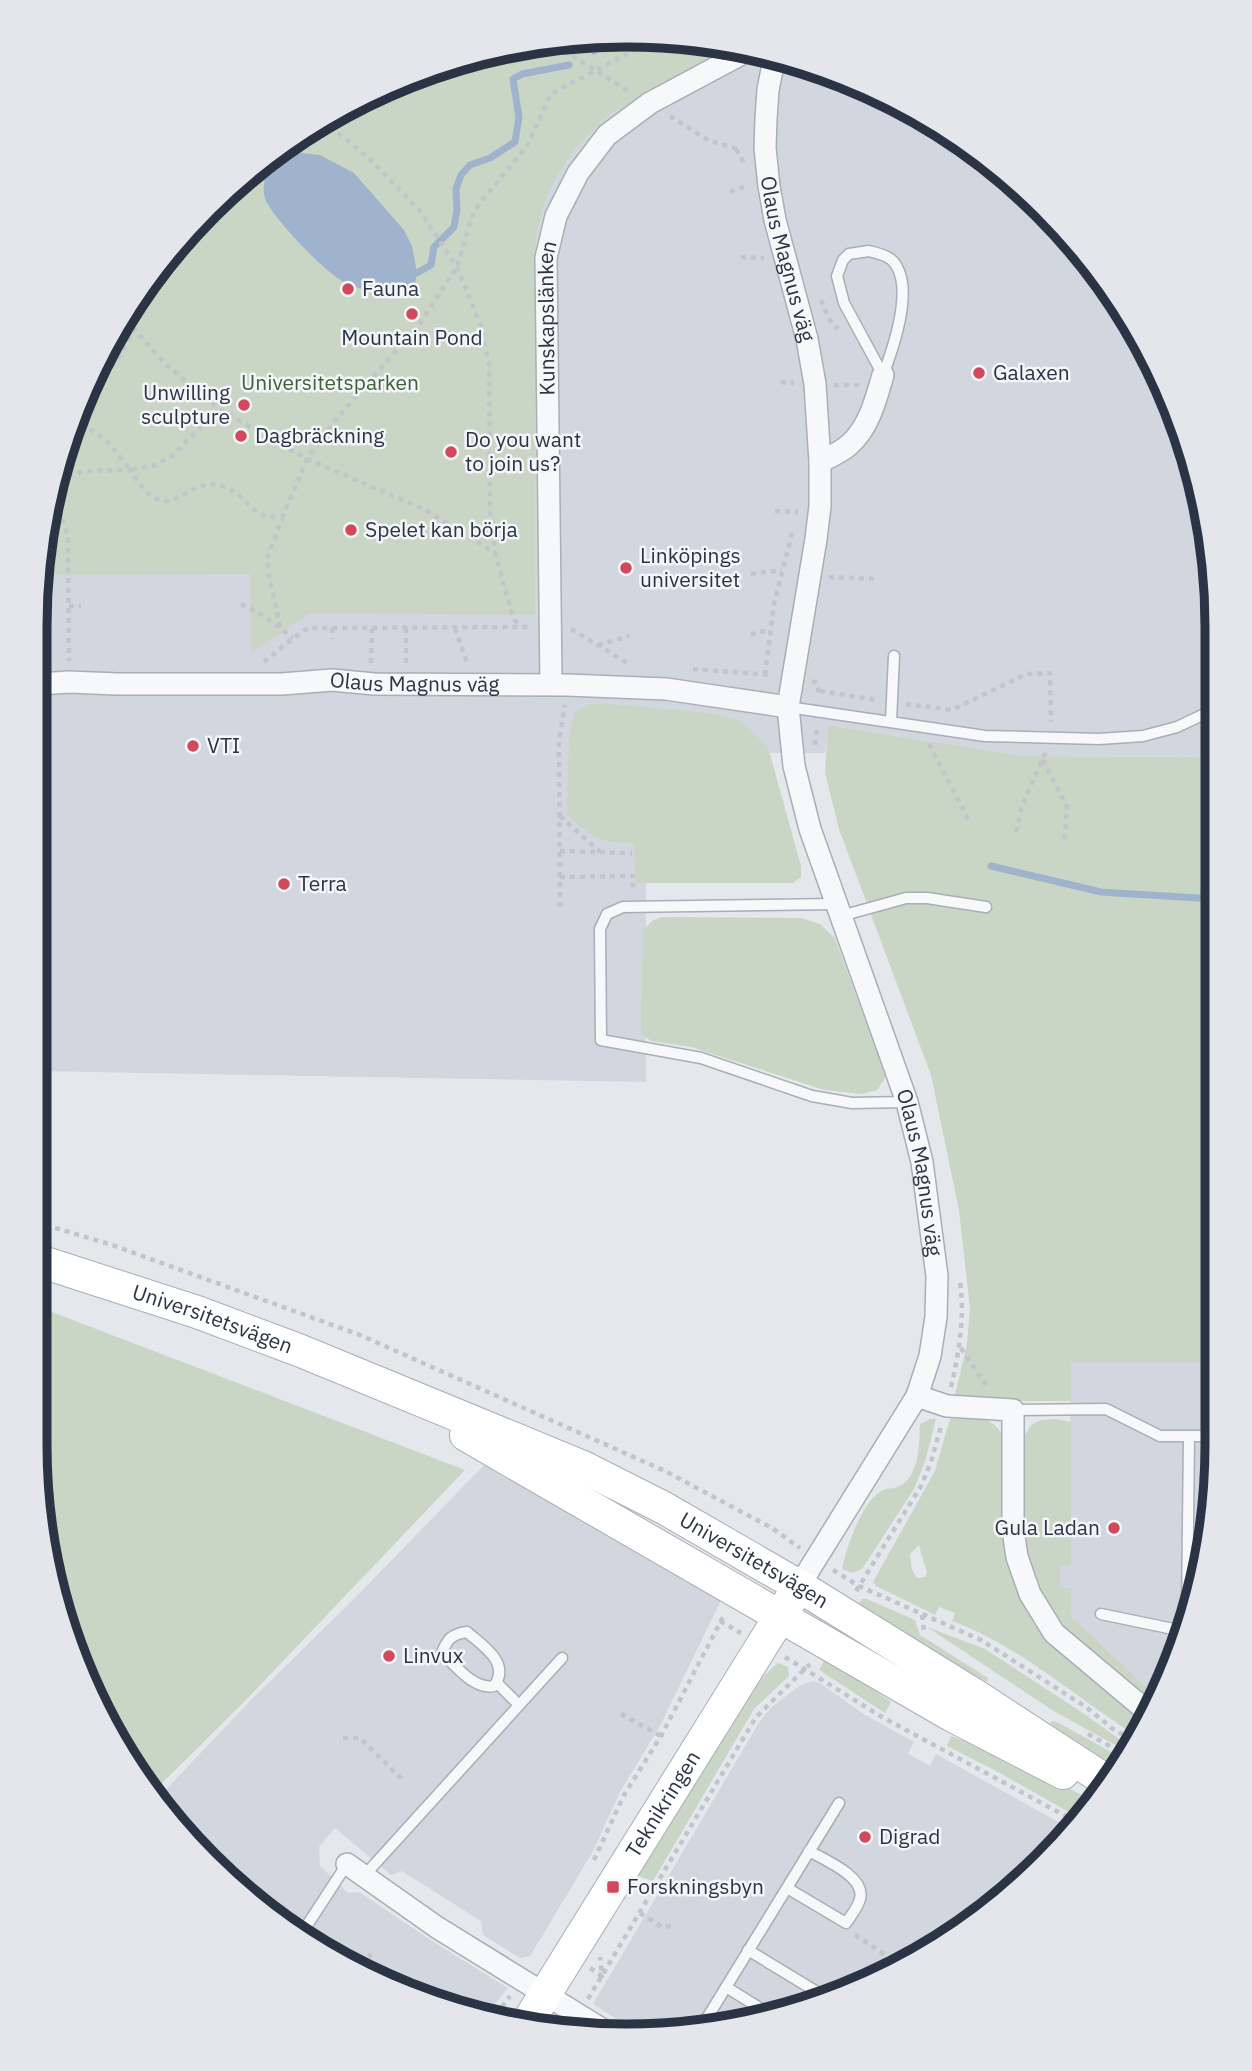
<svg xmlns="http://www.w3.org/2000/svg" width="1252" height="2071" viewBox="0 0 1252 2071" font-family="'IBM Plex Sans',sans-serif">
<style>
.built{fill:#d2d6de}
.green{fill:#c9d6c5;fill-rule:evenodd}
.water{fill:#9fb4cc}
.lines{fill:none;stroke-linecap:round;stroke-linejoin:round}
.stream{stroke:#9fb4cc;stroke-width:7}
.lane-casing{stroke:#a9aeb7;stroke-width:13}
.street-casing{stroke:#a9aeb7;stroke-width:24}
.secondary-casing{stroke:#a9aeb7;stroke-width:34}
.path{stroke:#c2c5cb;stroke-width:4.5;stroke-dasharray:5 5;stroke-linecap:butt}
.lane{stroke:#f7f8fa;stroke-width:10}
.street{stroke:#f7f8fa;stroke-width:21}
.secondary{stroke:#fff;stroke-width:32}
.poi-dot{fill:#d1495b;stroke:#f4f6f9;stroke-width:2.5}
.labels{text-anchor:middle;stroke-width:5;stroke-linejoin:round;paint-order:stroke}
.street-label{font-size:21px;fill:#2b3445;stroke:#f4f6f9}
.poi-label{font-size:21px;fill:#2b3445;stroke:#f4f6f9;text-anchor:start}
.park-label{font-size:21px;fill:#3f6138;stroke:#f4f6f9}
.rim{fill:none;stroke:#2b3445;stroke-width:9}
</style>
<rect width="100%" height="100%" fill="#e4e7ec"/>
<path class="built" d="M664,36L779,55L887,96L985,157L1071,237L1138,331L1197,473L1216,587L1215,757L1025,756L829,725L825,753L646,752V1082L37,1071L40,549L80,400L157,267L236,182L330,114L436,66L548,40Z
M1070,1362H1213L1212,1522L1172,1671L1157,1697L1072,1617L1071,1589L1060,1588V1566H1071Z
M487,1462L722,1598L661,1724L620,1792L593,1851L530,1956L520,1958L483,1935L481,1921L402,1871L391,1875L335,1828L319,1847L320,1866L348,1893L359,1892L435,1943L508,1988L488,2013L436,2005L267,1914L155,1801L250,1701L355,1598Z
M813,1681L820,1683L862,1713L914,1742L908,1754L930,1766L936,1754L1071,1829L985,1914L816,2005L640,2034L593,2004L760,1721L771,1708L799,1686Z"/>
<path class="green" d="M664,36L732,47L607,116L575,148L558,174L543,206L536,236L535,615L310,613L251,653L250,574L40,575V549L80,400L157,267L236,182L330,114L436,66L548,40Z
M588,704H610L709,713L742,721L768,747L801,866V877L793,883H636L634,843C596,842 596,840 567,814L569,737L574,713Z
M828,725L1025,756L1215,757L1213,1362H1071V1401H977L964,1400L955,1395L967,1344L970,1308L959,1210L931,1075L839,829L825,773Z
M661,917L801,918L820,924L835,938L886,1077L877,1090L862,1094L824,1090L691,1047L651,1041L641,1034L643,931L652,921Z
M36,1306L465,1470L244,1702L151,1794L66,1635L35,1445Z
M930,1419H936L925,1462L914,1489L862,1569L852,1573L842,1569C846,1550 857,1518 869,1503C872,1498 881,1490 886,1489C889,1488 893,1489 897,1487C920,1479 919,1443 920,1424Z
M950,1419C976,1419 994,1413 1005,1441L1017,1581L1038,1628L1144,1720L1135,1735C1075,1697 1020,1646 952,1621L955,1613L939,1607L935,1615L876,1586L873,1582L935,1471ZM919,1545L927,1573L925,1577L918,1578C911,1573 911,1563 910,1554Z
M1056,1419L1071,1422V1566H1060V1588H1071L1072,1617L1157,1697L1152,1705L1066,1632L1038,1592L1031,1572L1020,1516L1024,1437L1031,1425L1041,1420Z
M862,1599H867L915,1620L920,1635L988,1678L987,1682L857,1606Z
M927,1627L985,1649L1083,1713L1129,1746L1126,1751L1052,1710Z
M826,1657L891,1702L885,1713L819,1670Z
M778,1663L788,1667L789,1676L754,1709L653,1881L638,1876L683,1795L757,1682Z
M1052,1721L1059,1723L1122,1758L1114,1771L1087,1754L1050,1723Z
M951,1736L1021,1762L1096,1803L1081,1819L1000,1773L947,1746Z"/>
<path class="water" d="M301,153L320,155L354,173L404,230L412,246L417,273L415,283C392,293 365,294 342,281C323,270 276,221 266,201C261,189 265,176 269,164L279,159Z"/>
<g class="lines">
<path class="stream" d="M594,51L610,41V38
M408,271L417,273L431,265L434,247L454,227L457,210L456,189L461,175L470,165L490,158L515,142L519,117L513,79L522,74L569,65
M991,866L1101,892L1214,899"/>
<g class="lane-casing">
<path id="lane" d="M869,251C880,254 892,256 897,267C912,293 893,349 883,375L844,303L837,276L843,260L849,254Z
M788,707L985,736L1099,739L1143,736L1177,727L1215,709
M891,721L894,656
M836,904L623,907L607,914L600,929L601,1040L701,1058L812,1096L852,1103L907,1102
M841,916L906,898H927L986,907
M1013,1410L1106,1409L1160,1436H1212
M1101,1614L1183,1631
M1187,1614L1189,1436
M467,1632C483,1646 511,1663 494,1686C474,1690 456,1666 442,1653C447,1639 452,1634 467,1632Z
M497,1683L519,1705
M363,1877L562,1658
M787,1888L846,1923C851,1916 858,1907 860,1899C866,1877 825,1860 809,1851
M302,1933L347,1864
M748,1950L817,1992L808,2006
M726,1987L768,2013
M704,2023L839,1803"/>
</g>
<g class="street-casing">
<g id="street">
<path id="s1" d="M775,54L768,90L766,119L765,148L769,186L775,220L807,339L815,384L820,462V506L816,539L788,707L794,766L810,829L907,1102L922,1162L937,1276L936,1317L930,1356L917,1396L799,1586"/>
<path d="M820,462C830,457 841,452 849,445C869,428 876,399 883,375"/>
<path id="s2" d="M39,684L69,682L117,684H282L332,680L374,684L567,685L666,689L788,707"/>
<path id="s3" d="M551,684L546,258L556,216L578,173L607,135L650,103L749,50"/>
<path d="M917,1396L947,1406L1013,1410V1530L1017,1557L1030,1594L1054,1633L1148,1712"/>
<path d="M347,1864L438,1928L608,2033"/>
</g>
</g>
<g class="secondary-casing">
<g id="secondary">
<path id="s4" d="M36,1260L197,1312L301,1351L583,1467L664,1508L799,1586L973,1694L1108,1782"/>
<path d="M466,1435L951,1715L1063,1773"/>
<path id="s5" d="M529,2020L791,1599"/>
</g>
</g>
<path class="path" d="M547,40L630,92
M670,116L708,140L737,149
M323,120L373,162L419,210L457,267L480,324L489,363L490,509L495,552
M736,149L744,163
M730,192L748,185
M741,257L764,258
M821,300L828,318L838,329
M126,320L166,365L219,409L307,459L426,510L495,553L511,610L518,627
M781,382L794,383
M834,385H860
M87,427L85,404L93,386L116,362L134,330
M71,431L87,427L108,442L130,470L155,465L173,455L219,409
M59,480C80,467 106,472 130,470C171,536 182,474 222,486C249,494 250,522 283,516L307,459L333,423L420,323L457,267L471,219L479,204L527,146L551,94L661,36
M53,501L64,523L68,538L69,661
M775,511L798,512
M751,574L782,570
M829,577L877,579
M241,604L259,613L293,638
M69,606H81
M280,627L268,570V555L283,517
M332,628L333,639
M406,628V666
M455,628L468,666
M571,629L629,664
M751,635L759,631L770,633
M598,645L629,636
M264,662L293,638L308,628L531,627
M371,663L372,629
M693,669L772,675
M765,675L774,604L793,529
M812,681L817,683L819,696
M820,691L877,700
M906,704L952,710L1026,674L1050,673L1051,722
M929,744L969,821
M815,745L817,726
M1043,760L1067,807L1064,844
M560,816L600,852
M1016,832L1022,806L1046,751
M560,851L632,853
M560,877L633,876V887
M560,907L559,740L565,705
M36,1222L112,1245L360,1335L665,1471L772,1528L800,1548
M961,1348L987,1387
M951,1387C959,1352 965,1318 960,1282
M833,1570L859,1586L981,1640L1086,1707L1113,1729L1132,1740
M856,1591L921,1486L931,1462L941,1426
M922,1615L924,1631
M720,1621L741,1633
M785,1657L882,1717L1077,1822
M621,1714L661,1736
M1088,1734L1124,1754
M343,1738H360L404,1781
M594,1860L624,1795L661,1736L724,1615
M640,1913L662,1927L671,1926
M855,1935L896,1962
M364,1966L371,1954
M590,1968L602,1976L600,1957
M588,1999L756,1717L810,1664
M496,2015L510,1996"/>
<use href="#lane" class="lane"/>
<use href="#street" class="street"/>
<use href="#secondary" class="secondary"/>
</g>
<g class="poi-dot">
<circle cx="348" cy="289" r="7"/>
<circle cx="412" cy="314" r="7"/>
<circle cx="979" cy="373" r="7"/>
<circle cx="244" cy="405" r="7"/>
<circle cx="241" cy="436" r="7"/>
<circle cx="451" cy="452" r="7"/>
<circle cx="351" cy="530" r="7"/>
<circle cx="626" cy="568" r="7"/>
<circle cx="193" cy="746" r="7"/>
<circle cx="284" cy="884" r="7"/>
<circle cx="1114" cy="1528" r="7"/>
<circle cx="389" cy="1656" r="7"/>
<circle cx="865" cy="1837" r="7"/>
<rect x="606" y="1880" width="14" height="14" rx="3.5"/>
</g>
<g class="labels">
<g class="street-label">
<text dy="7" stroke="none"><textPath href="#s1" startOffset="208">Olaus Magnus väg</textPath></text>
<text dy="7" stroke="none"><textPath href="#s3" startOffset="366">Kunskapslänken</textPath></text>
<text dy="7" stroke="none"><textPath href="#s2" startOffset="376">Olaus Magnus väg</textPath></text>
<text dy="7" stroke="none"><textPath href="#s1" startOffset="1148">Olaus Magnus väg</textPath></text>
<text dy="7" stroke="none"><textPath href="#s4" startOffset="186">Universitetsvägen</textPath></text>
<text dy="7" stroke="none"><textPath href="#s4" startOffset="780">Universitetsvägen</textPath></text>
<text dy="7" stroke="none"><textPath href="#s5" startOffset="254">Teknikringen</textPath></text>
</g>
<g class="poi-label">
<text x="362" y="296">Fauna</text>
<text x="412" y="345" text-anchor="middle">Mountain Pond</text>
<text x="993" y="380">Galaxen</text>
<text x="230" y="400" text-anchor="end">Unwilling<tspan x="230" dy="24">sculpture</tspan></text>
<text x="255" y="443">Dagbräckning</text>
<text x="465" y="447">Do you want<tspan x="465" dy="24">to join us?</tspan></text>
<text x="365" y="537">Spelet kan börja</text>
<text x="640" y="563">Linköpings<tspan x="640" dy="24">universitet</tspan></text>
<text x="207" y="753">VTI</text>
<text x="298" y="891">Terra</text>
<text x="1100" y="1535" text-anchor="end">Gula Ladan</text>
<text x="403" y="1663">Linvux</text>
<text x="879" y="1844">Digrad</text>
<text x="627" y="1894">Forskningsbyn</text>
</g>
<g class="park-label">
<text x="330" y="390">Universitetsparken</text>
</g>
</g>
<path d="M0 0H1252V2071H0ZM626 47H626A579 579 0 0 1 1205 626V1445A579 579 0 0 1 626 2024H626A579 579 0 0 1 47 1445V626A579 579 0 0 1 626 47Z" fill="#e4e6eb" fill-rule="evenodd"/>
<path class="rim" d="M626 47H626A579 579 0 0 1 1205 626V1445A579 579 0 0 1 626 2024H626A579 579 0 0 1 47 1445V626A579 579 0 0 1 626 47Z"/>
</svg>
